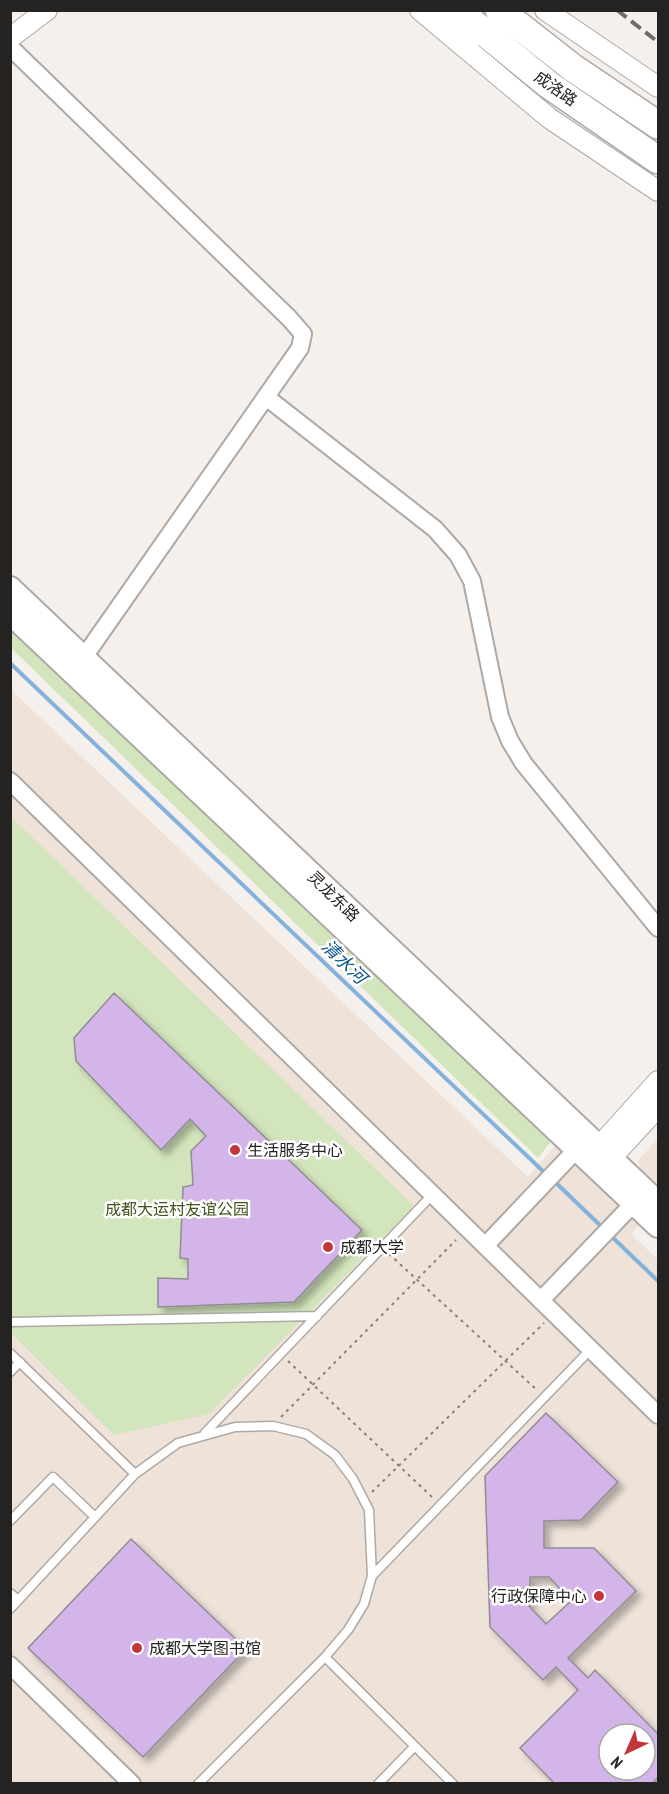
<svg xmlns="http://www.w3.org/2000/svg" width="669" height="1794" viewBox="0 0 669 1794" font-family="'PT Sans Narrow','Noto Sans SC',sans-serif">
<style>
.built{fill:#eee2d9;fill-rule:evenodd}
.green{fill:#d3e5bc}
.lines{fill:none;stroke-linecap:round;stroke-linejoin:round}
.stream{stroke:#83b2dc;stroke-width:4}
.building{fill:#d4b5ea;stroke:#8f8d92;stroke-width:1.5;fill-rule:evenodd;filter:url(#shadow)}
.service-casing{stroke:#aea9a5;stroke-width:11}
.minor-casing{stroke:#aea9a5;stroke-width:20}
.tertiary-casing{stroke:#aea9a5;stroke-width:22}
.secondary-casing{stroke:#aea9a5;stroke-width:26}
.trunk-casing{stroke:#aea9a5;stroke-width:30}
.path{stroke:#83807d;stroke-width:2;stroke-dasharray:3 4.5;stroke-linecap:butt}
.service{stroke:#fff;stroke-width:8}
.minor{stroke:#fff;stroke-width:16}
.tertiary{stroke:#fff;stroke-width:20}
.secondary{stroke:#fff;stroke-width:22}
.trunk{stroke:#fff;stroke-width:27}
.rail{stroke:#6e6b68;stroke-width:4;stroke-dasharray:12 6;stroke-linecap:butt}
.poi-dot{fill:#c43539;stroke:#fff;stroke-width:2}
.labels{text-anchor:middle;stroke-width:5;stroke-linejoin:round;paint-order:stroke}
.street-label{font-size:16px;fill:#252321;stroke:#fff}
.poi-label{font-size:16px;fill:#252321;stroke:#fff;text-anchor:start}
.park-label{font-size:16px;fill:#41561b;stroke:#fff}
.water-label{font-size:18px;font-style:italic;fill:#09578b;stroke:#fff}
</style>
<defs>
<filter id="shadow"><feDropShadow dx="5.5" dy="5.5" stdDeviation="3" flood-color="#0004"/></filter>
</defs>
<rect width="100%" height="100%" fill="#f5f0ec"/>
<path class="built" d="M10,689L528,1177L555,1146L639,1225L631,1234L658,1260V1783H11ZM609,1734H645V1770H609Z
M658,1139V1186L642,1172L638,1160Z"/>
<path class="green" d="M10,622L552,1140L538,1158L11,648Z
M10,816L414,1206L209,1414L114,1435L11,1333Z"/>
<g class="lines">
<path class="stream" d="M10,663L547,1175
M553,1180L604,1229
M609,1234L658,1281"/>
</g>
<path class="building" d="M114,993L362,1230L294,1302L158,1307V1278L188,1279V1259L180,1258L183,1187L193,1185L191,1151L206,1136L190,1119L161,1150L76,1061L74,1038Z
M546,1413L618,1482L581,1520L544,1521V1548H594L636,1591L568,1658L588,1678L595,1670L658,1734V1777L652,1784H555L520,1748L578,1690L556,1667L543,1680L490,1627L485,1476ZM530,1577H549L571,1601L546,1624L529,1606ZM609,1734H645V1770H609Z
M131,1539L246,1649L143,1757L28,1648Z"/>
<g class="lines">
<g class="service-casing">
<path id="service" d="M10,1322L317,1316
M10,1353L135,1474
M10,1372L20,1362
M205,1433L433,1194
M10,1521L53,1477L95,1517
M372,1576L591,1349
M10,1593L18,1600
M10,1609L135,1474L178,1443L235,1427L273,1426L306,1434L335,1455L353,1479L369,1510L372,1576L364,1604L348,1630L325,1657L198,1784
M325,1657L453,1784
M378,1784L415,1746"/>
</g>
<g class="minor-casing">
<path id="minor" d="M10,47L289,318L303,334L300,348L77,667
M266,397L435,529L458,555L472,581L500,717L510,741L524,764L658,928
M10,781L658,1415
M485,1246L576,1150
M541,1300L634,1203
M10,1665L132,1784"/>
</g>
<g class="tertiary-casing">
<path id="tertiary" d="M420,10L549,118L658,191
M545,10L658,87
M10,38L47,10
M590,1157L658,1081
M601,1169L658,1107"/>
</g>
<g class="secondary-casing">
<path id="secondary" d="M10,588L658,1203
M10,613L658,1226"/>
</g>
<g class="trunk-casing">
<path id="trunk" d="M433,10L470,35
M457,10L549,85L658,160
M499,10L573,68L658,125"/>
</g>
<path class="path" d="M389,1254L537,1390
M288,1361L432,1497
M281,1417L456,1240
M372,1492L544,1323"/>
<use href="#service" class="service"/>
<use href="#minor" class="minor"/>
<use href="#tertiary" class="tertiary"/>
<use href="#secondary" class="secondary"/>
<use href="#trunk" class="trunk"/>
<path class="rail" d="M617,10L658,42"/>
</g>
<g class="poi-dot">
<circle cx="235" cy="1150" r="6"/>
<circle cx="328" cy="1247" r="6"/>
<circle cx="599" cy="1596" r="6"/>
<circle cx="137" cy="1648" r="6"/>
</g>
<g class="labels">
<g class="street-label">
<text transform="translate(556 88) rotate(35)" y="6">成洛路</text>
<text transform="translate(334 896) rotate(44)" y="6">灵龙东路</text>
</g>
<g class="poi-label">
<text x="247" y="1156">生活服务中心</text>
<text x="340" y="1253">成都大学</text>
<text x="587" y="1602" text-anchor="end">行政保障中心</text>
<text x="149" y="1654">成都大学图书馆</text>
</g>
<g class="park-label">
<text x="177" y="1215">成都大运村友谊公园</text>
</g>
<g class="water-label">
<text transform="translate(344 962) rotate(44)" y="6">清水河</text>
</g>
</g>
<rect width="669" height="1794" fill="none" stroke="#252321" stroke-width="24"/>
<g transform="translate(627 1752) rotate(224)"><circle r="28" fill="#ffffff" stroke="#a8a7a6" stroke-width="1.5"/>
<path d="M0-4.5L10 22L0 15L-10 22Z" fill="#c43539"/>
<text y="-9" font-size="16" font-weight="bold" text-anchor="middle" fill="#252321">N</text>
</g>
</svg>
